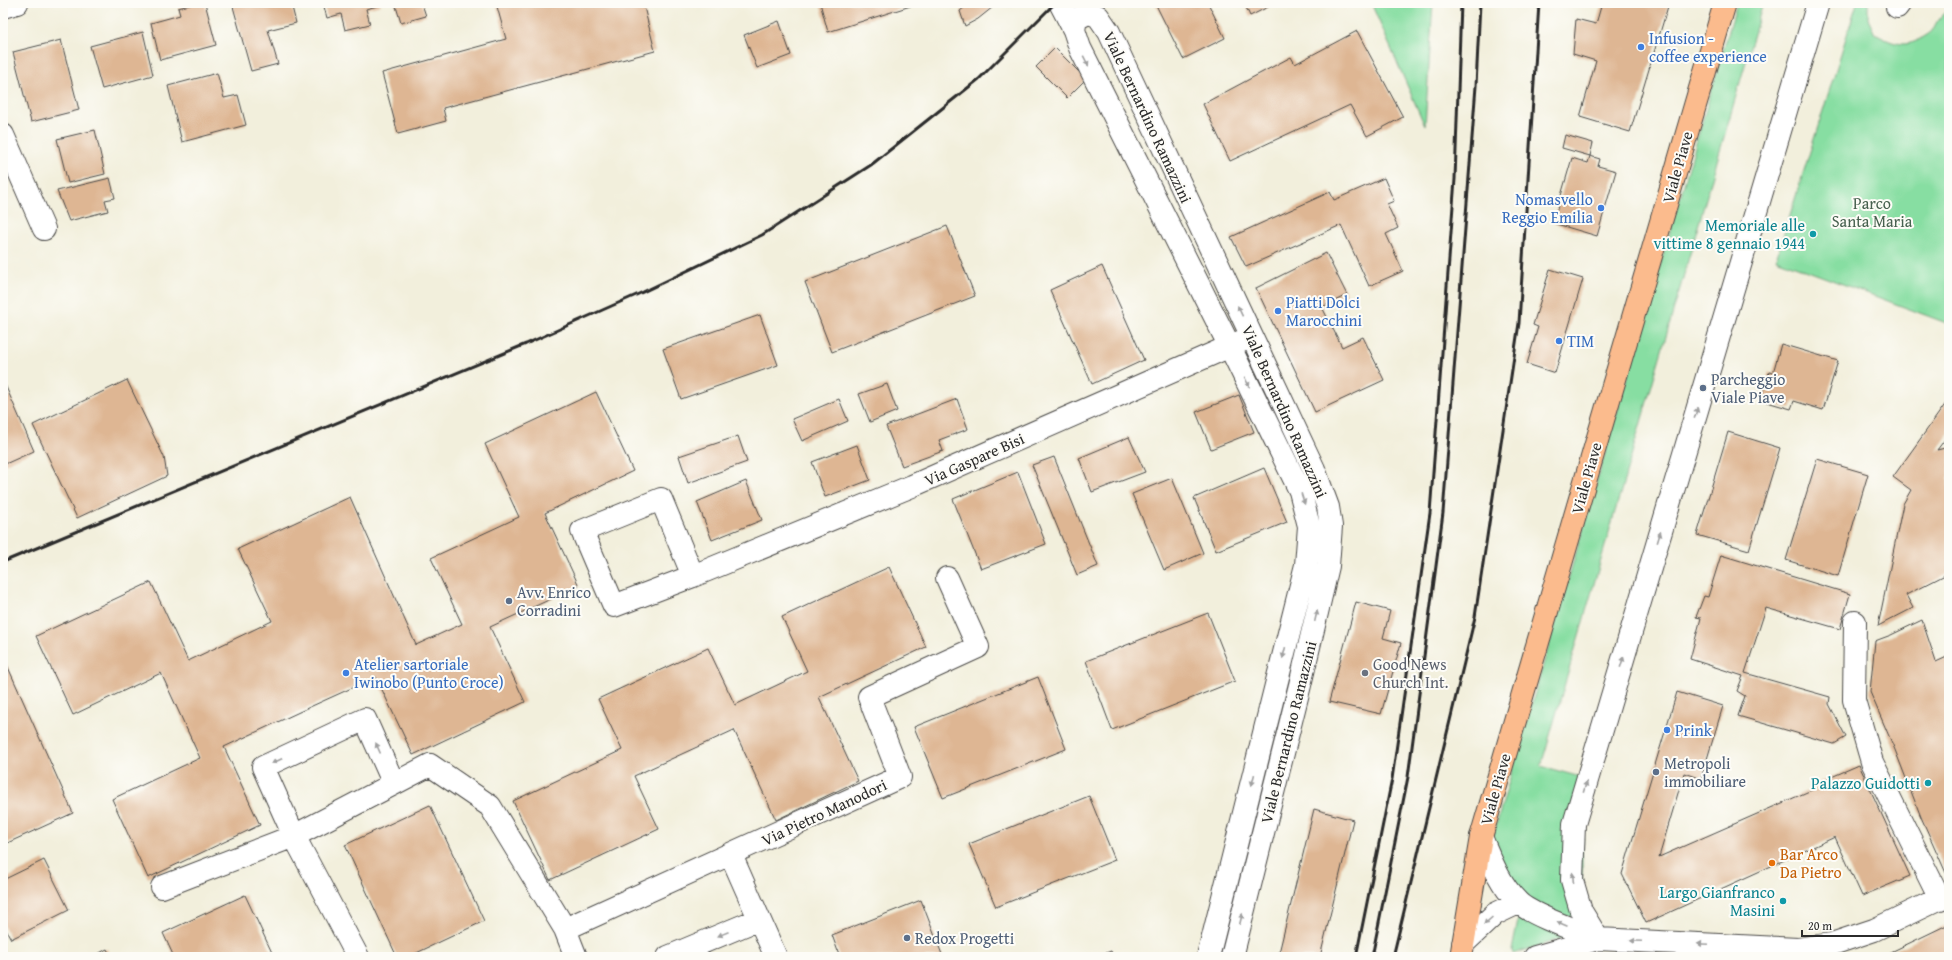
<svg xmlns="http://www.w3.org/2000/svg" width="1952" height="960" viewBox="0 0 1952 960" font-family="'Gentium Book Plus',serif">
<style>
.green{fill:#87dea2;stroke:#598466}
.building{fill:#deb693}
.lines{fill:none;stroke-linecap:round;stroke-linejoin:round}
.minor-casing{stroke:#494846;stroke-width:24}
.major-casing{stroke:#494846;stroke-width:24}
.minor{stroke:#fff;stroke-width:22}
.major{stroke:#fbbb8d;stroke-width:22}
.rail{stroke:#2b2b2b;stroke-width:3}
.oneway{fill:#a0a0a0}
.shop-dot{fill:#3f7fe0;stroke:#fdfcf7;stroke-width:1.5}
.culture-dot{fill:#0f9aa8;stroke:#fdfcf7;stroke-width:1.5}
.service-dot{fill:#5c6f8a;stroke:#fdfcf7;stroke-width:1.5}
.worship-dot{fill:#6b7280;stroke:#fdfcf7;stroke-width:1.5}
.food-dot{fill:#e8710a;stroke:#fdfcf7;stroke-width:1.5}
.labels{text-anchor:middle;stroke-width:4;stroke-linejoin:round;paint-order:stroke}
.shop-label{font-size:16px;fill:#366cbe;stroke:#fdfcf7;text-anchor:start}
.street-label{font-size:16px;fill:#2b2b2b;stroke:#fdfcf7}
.park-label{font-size:16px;fill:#47614f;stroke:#fdfcf7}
.culture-label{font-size:16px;fill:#0d838f;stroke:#fdfcf7;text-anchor:end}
.service-label{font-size:16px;fill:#4e5e75;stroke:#fdfcf7;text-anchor:start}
.worship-label{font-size:16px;fill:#5b616d;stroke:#fdfcf7;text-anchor:start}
.food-label{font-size:16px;fill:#c56008;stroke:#fdfcf7;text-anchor:start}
</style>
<rect width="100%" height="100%" fill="#fdfcf7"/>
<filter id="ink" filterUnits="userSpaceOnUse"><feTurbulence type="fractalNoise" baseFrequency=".025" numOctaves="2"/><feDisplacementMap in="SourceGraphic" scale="8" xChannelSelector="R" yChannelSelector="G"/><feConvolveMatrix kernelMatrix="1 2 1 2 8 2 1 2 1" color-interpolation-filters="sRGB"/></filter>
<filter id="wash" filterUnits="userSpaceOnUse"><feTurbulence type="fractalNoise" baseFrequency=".012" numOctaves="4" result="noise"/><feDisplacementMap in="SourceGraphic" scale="16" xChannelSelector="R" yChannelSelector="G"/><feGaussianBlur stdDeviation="0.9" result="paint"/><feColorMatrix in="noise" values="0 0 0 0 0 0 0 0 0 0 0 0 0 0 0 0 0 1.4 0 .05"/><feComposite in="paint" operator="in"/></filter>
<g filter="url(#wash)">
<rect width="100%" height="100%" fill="#f2efdc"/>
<path class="green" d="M1371,3H1433L1425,126Z
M1737,3H1763L1541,766L1584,778L1581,921C1567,916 1538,908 1527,901C1514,892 1494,851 1493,836Z
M1857,3H1868V19L1875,34C1892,43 1904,49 1922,38C1925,36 1929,34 1932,31C1937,22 1939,15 1949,10V324L1776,259Z
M1520,911L1569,936L1513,954L1512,950Z"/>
<g id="blocks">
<path class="building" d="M197,3H205L216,45L160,60L151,23L180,15L178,8Z
M232,3H291L296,23L268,30L278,64L251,71Z
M323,3H380L381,5L366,9L370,24L345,30L341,14L327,18Z
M395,3H425L422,4L426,16L401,23Z
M496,3H643L655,51L443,108L446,121L398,134L382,73L506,39Z
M820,3H920L828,32Z
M970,3H998L978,19L965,26L960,11Z
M1155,3H1208L1225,38L1183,59Z
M1244,3H1276L1250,16Z
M1602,3H1669L1630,132L1580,117L1596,61L1573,54L1576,19L1596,24Z
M779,21L791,55L757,68L744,35Z
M1357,31L1403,117L1367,136L1350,105L1230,161L1203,104L1291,57L1295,64Z
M143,32L153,75L102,89L90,46Z
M61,40L79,110L31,122L13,52Z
M1055,48L1086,79L1067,98L1036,67Z
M217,73L224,98L238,95L246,125L182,142L168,86Z
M95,130L105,174L68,183L57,139Z
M1565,135L1593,143L1590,156L1562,148Z
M1590,156L1600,159L1598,166L1616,171L1597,236L1553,223L1572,158L1588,163Z
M110,178L115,198L105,200L108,211L69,221L57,191Z
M1384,178L1394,201L1387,204L1398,228L1386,234L1403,271L1369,286L1341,225L1246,267L1231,237L1330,192L1334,200Z
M947,226L975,296L832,352L805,282Z
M1326,253L1347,295L1322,307L1342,347L1363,337L1384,380L1315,412L1256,288Z
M1102,266L1144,360L1092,384L1050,290Z
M1550,269L1583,279L1555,373L1527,364L1538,327L1533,325Z
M760,315L778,365L681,399L663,349Z
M1781,344L1838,361L1823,410L1794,401L1791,409L1760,400L1769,372L1773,373Z
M3,380L34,451L3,465Z
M127,380L164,457L167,476L77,518L33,425Z
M887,384L897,411L870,422L859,394Z
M596,392L633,471L545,513L579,586L490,627L525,702L413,755L376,677L312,706L224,747L260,825L148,878L112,799L200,758L161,673L73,715L36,636L151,582L188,661L272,621L238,549L350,497L416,645L462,624L431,558L519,517L485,444Z
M1239,395L1254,432L1211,449L1196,412Z
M839,399L848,421L802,441L792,419Z
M957,399L968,429L939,440L943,451L902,466L886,426Z
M1949,399V434L1937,450L1949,447V573L1906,595L1913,608L1878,626L1903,504L1911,490L1893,477Z
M1728,432L1780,448L1749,550L1697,535Z
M738,436L747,462L688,483L679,456Z
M1129,437L1145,472L1092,492L1079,458Z
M857,445L870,480L825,497L812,462Z
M1054,457L1098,566L1077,575L1032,465Z
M1817,459L1868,474L1838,576L1786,560Z
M1264,468L1287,522L1216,551L1194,498Z
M1018,472L1046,544L981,569L953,499Z
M1172,478L1203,553L1164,570L1132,494Z
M746,481L762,520L712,540L697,502Z
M1721,555L1850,594L1840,629L1766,608L1745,673L1830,697L1829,704L1846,737L1834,744L1738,716L1745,696L1737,691L1743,676L1690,659L1701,618L1696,617L1704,596L1708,597Z
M889,567L926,647L819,697L858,781L776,820L734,730L634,776L659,829L550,880L513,801L622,750L598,699L708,648L735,705L807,671L782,617Z
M1356,602L1390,611L1383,638L1401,643L1381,714L1329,702Z
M1208,613L1235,681L1112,730L1086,661Z
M1922,620L1936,662L1949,656V871L1946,873L1921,817L1895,750L1870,692L1875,641L1891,635Z
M3,656L73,813L3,845Z
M1038,677L1066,749L943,798L914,727Z
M1677,692L1723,706L1701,779L1684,773L1659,857L1814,789L1813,785L1859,765L1910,876L1862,896L1835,837L1646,923L1622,874Z
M1089,796L1115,860L996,907L969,844Z
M430,805L484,921L408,957H397L345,845Z
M1314,809L1353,820L1320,957H1278Z
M44,860L69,910L11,939L3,924V880Z
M245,895L274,957H174L163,933Z
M921,900L943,957H840L832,935Z
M1949,924V957H1893L1891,952Z
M107,949L111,957H92Z
M1111,951L1113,957H1095Z"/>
</g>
</g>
<g filter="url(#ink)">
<use href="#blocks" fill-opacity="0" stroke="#494846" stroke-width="1"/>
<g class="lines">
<g class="minor-casing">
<path id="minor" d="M1060,3L1074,30
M3,7L17,3
M1897,7L1900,3
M3,135L44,229
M693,576L661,499L582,531L614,606L693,576L912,486L1244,340
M1855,622L1854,700L1872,762L1940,899
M1481,837C1491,860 1499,883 1517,901C1528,914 1580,932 1598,939
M731,855L776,957
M162,887L294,836L430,765L490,806L565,929L900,777L869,697L978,647L947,578
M565,929L576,957
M1598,939L1581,911L1572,880L1574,824L1818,3
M1463,944L1495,914L1518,903
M358,957L294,836L263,767L365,719L394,784
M668,957L759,919
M1208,957L1306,565L1309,526L1300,491L1230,347L1080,48L1074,30L1076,19L1088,13L1098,16L1109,32L1314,469L1328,507L1331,526L1328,566L1300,685L1232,957
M1535,957L1598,939L1798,949L1832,944L1874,930L1949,894"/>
</g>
<g class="major-casing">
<path id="major" d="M1461,957L1481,837L1725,3"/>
</g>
<use href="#minor" class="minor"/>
<use href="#major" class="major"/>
<path class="rail" d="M3,562L526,344L643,292L762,235L871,165L979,79L1055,3
M1356,957L1392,779L1430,513L1455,179L1461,3
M1372,957L1408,777L1443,513L1476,86L1480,3
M1393,957L1475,617L1519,323L1539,3"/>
</g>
<defs><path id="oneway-solid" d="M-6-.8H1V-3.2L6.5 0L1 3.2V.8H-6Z"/></defs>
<g class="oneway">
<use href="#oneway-solid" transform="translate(1086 61) rotate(63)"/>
<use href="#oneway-solid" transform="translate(1240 311) rotate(-115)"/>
<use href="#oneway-solid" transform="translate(1247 382) rotate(64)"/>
<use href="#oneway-solid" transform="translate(1696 413) rotate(-73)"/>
<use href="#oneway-solid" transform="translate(1303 499) rotate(72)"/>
<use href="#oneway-solid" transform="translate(1659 537) rotate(-73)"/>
<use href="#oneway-solid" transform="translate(1316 616) rotate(-77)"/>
<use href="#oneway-solid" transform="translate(1284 653) rotate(104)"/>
<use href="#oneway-solid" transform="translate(1622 662) rotate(-73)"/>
<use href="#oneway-solid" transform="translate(378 748) rotate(-114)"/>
<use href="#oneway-solid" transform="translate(277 761) rotate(155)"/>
<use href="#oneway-solid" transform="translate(1253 780) rotate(104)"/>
<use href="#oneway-solid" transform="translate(1585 787) rotate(-73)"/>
<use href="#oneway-solid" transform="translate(1573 878) rotate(-95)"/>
<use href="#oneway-solid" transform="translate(1241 919) rotate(-76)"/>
<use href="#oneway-solid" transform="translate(1488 921) rotate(138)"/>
<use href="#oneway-solid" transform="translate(1562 924) rotate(-157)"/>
<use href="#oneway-solid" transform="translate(723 934) rotate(158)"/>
<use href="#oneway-solid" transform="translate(1636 941) rotate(-177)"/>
<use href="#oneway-solid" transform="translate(1703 944) rotate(-177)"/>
</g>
</g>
<g class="shop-dot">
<circle cx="1641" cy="47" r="4"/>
<circle cx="1601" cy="208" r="4"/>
<circle cx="1278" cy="311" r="4"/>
<circle cx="1559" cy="341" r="4"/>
<circle cx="346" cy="673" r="4"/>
<circle cx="1667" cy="730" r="4"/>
</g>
<g class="culture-dot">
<circle cx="1813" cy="234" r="4"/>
<circle cx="1928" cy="783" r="4"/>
<circle cx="1783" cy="901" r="4"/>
</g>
<g class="service-dot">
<circle cx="1703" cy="388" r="4"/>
<circle cx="509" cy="601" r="4"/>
<circle cx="1656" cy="772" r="4"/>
<circle cx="907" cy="938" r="4"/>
</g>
<circle class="worship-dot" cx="1365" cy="673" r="4"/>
<circle class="food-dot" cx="1772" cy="863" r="4"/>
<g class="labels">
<g class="shop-label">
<text x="1649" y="44">Infusion -<tspan x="1649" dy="18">coffee experience</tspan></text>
<text x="1593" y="205" text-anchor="end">Nomasvello<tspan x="1593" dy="18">Reggio Emilia</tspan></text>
<text x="1286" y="308">Piatti Dolci<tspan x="1286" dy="18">Marocchini</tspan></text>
<text x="1567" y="347">TIM</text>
<text x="354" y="670">Atelier sartoriale<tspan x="354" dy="18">Iwinobo (Punto Croce)</tspan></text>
<text x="1675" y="736">Prink</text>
</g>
<g class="street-label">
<text transform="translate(1148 117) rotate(65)" y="6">Viale Bernardino Ramazzini</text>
<text transform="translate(1677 167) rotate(-74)" y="6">Viale Piave</text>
<text transform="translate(1285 411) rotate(66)" y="6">Viale Bernardino Ramazzini</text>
<text transform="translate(974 459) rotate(-24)" y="6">Via Gaspare Bisi</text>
<text transform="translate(1586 478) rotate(-74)" y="6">Viale Piave</text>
<text transform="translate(1288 732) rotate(-76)" y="6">Viale Bernardino Ramazzini</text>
<text transform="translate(1495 789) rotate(-74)" y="6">Viale Piave</text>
<text transform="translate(824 812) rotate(-25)" y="6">Via Pietro Manodori</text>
</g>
<g class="park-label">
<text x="1872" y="209">Parco<tspan x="1872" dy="18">Santa Maria</tspan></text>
</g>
<g class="culture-label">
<text x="1805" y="231">Memoriale alle<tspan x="1805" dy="18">vittime 8 gennaio 1944</tspan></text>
<text x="1920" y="789">Palazzo Guidotti</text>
<text x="1775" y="898">Largo Gianfranco<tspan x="1775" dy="18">Masini</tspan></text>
</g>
<g class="service-label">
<text x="1711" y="385">Parcheggio<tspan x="1711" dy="18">Viale Piave</tspan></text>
<text x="517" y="598">Avv. Enrico<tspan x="517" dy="18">Corradini</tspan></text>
<text x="1664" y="769">Metropoli<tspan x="1664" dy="18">immobiliare</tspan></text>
<text x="915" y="944">Redox Progetti</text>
</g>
<g class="worship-label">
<text x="1373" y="670">Good News<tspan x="1373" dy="18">Church Int.</tspan></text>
</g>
<g class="food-label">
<text x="1780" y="860">Bar Arco<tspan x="1780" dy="18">Da Pietro</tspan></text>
</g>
</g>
<rect width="1952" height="960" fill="none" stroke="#fdfcf7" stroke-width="16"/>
<path d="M1802 930v6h96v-6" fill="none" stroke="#2b2b2b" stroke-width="2"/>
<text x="1808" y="930" font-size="12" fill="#2b2b2b" stroke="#fdfcf7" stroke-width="3" paint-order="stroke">20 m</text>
</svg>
